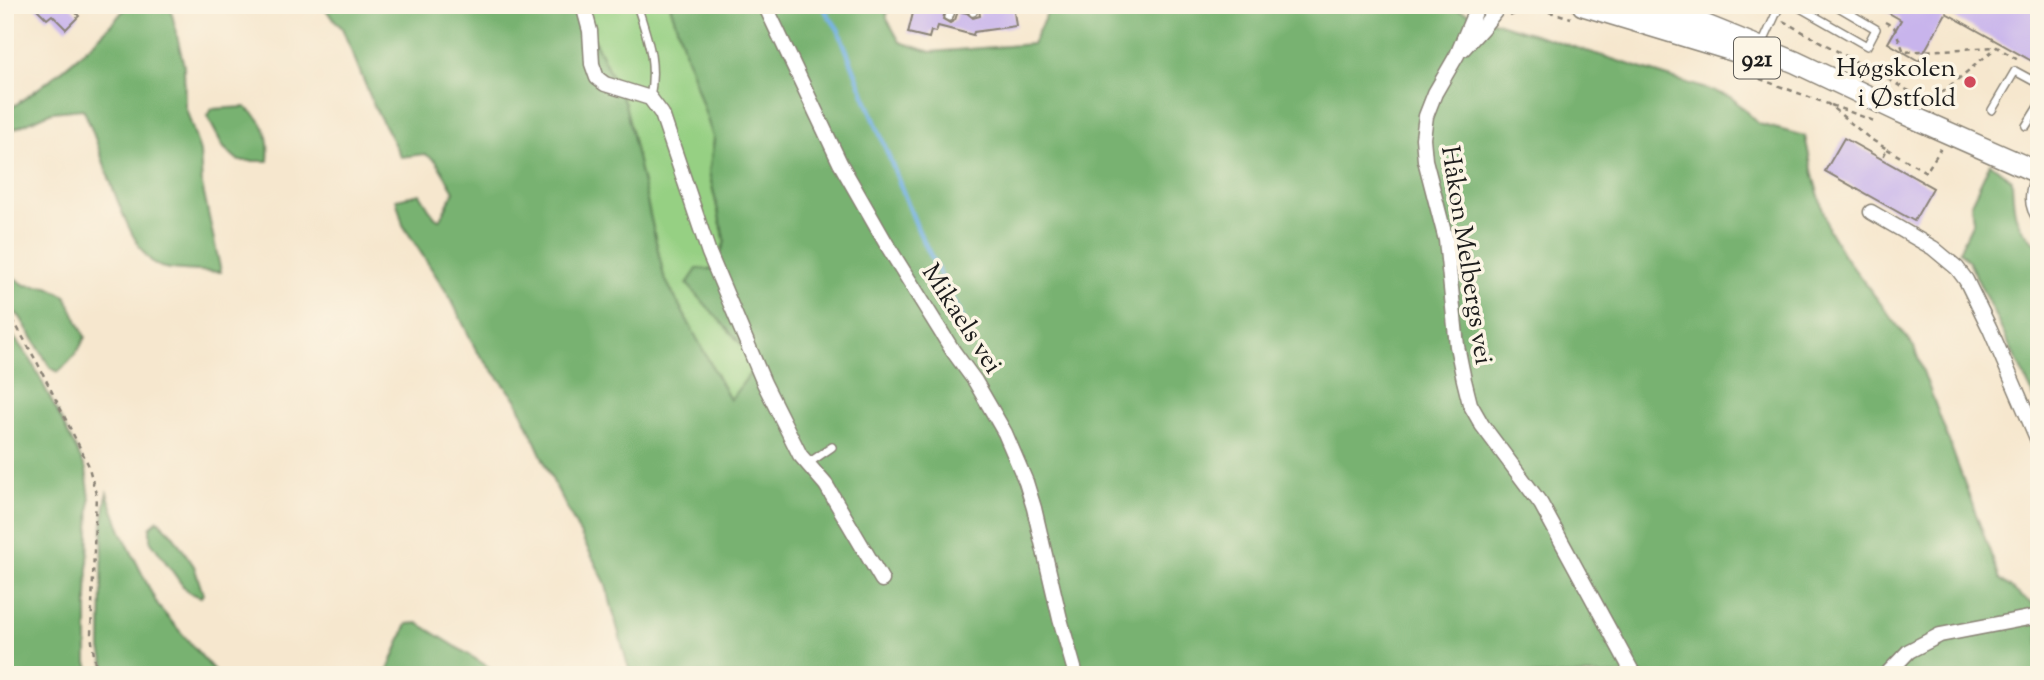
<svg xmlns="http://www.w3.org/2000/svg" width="2044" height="680" viewBox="0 0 2044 680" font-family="'Sorts Mill Goudy',serif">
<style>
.green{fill:#96d083;stroke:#597650;stroke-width:2}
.forest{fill:#78b271;stroke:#4a6746;stroke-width:2}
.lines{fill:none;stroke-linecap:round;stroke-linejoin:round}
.stream{stroke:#71b0e5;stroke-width:4.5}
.building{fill:#c8b4ec}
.service-casing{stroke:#898275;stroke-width:10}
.minor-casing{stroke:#898275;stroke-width:17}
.primary-casing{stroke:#898275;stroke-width:24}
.path{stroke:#898275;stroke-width:2.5;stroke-dasharray:5 5;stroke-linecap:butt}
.service{stroke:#fff;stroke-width:7}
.minor{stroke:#fff;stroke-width:14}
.primary{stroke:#fff;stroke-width:21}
.poi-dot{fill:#d1495b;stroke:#fcf5e5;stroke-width:2.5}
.labels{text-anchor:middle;stroke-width:7;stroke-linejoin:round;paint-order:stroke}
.shield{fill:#fcf5e5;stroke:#5f5d58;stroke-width:2}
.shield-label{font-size:24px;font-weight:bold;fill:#1c1c1c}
.poi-label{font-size:26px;fill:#1c1c1c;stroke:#fcf5e5;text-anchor:end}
.street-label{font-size:26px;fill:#1c1c1c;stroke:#fcf5e5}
</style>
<rect width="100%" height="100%" fill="#fcf5e5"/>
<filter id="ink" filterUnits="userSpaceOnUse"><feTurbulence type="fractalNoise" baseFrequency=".0143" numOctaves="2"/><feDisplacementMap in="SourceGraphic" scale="14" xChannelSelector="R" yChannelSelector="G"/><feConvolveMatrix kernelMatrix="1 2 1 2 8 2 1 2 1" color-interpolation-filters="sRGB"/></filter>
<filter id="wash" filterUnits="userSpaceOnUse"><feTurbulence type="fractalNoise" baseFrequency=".00686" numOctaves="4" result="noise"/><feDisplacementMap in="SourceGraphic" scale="28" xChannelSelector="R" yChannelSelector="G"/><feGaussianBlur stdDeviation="1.57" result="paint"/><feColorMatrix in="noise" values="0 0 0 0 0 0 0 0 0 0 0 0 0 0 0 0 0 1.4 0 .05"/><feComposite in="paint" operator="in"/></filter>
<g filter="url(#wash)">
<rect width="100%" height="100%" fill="#f6e7ce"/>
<path class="green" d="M577,5H670L714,140L709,173L725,242L714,269L758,363L730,401L664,277L625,104Z"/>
<path class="forest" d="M128,5H170L184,66L185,105L200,152L202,185L221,272C207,271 173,271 161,267C126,255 101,142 83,109L52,112L5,133V112C50,82 94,47 128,5Z
M321,5H577L625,104L664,277L730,400L758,363L687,284L697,269H714L725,242L709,172L714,140L670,5H886L887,19L900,42L931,52L1032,44L1051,5H1443L1731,97L1759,124L1805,136L1814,179L1829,230L1845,257L1914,347L2000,579L2022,597L2039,607V675H632L627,663L605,582L552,479L516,399L476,350L451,299L403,225L396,199L420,194L433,215L440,220L454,191L436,161L425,154L401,157L375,108L342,28Z
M245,107C266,120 270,138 268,161H239L224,148L207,116L212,109Z
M1990,163L2012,180C2013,208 2013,228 2039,245V407L1969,262L1959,251L1973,222L1971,203Z
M5,263L13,277L25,285L48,287L66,296L85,337C79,352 71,361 58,372L50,367L20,317L5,304Z
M5,325L32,362L86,469L90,499L87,598V662L91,675H5Z
M107,493L121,531L158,606L218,675H107L101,649L103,518Z
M158,520L172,534L194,566L203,594L201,597L190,593L183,586L150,540V527Z
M418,623L490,668L496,675H386L407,624Z"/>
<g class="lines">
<path class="stream" d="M821,5L838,29L919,232L962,319"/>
</g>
<g id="blocks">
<path class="building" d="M33,5H69L79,16L66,29L52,15L47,19Z
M915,5H937L946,8L943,19L950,23L955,20L958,11L967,13L973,18L980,16L979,9L1013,5L1016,26L974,32L973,35L938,26L936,32L931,31L929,38L908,33Z
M1875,5H2039V65L1946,13L1919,61L1888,43L1901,20Z
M1844,138L1933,188L1914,221L1825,171Z"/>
</g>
</g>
<g filter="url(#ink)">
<use href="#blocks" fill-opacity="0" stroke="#898275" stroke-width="2"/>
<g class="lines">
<g class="service-casing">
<path id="service" d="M637,5C648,40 657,61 650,98
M970,5L973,12
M1795,5L1867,46L1876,29L1835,5
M949,17L953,5
M1756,58L1780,5
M1992,110L2015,71L2039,84
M2026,126L2039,105
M2035,173C2029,191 2025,206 2039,222
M807,464L832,447"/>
</g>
<g class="minor-casing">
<path id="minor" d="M583,5L590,31L592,64L597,78L605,84L650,98L662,114L709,253L764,383L800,455L826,485L882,580
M765,5L840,163L887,245L953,351L975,381L1005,433L1026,482L1034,508L1060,619L1076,675
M1478,5L1457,55L1435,93L1426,116L1423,138L1425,160L1446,240L1457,346L1464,380L1470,404L1482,425L1541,504L1634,675
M1463,49L1483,27L1500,5
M1871,212L1933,248L1957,268L1966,280L1990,329L2039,443
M1886,675L1909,651L1940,635L2039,616"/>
</g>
<g class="primary-casing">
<path id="primary" d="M1583,5L1742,53
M1645,5L1689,19L1795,62L1901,112L2039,173"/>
</g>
<path class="path" d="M1749,5L1764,12
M1510,16C1529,5 1552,12 1571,18
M1783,21L1918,96L1926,99L1940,94L1997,47L2018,60
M1885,22L1894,27L1904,52L1997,47
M1741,72L1828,104L1869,138L1887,149L1882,159
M1890,80L1904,52
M1831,105L1877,122
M1887,149L1926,172L1940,150L1938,149
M5,312L17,327L38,364L88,464L96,494L91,635L97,675"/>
<use href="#service" class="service"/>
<use href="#minor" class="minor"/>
<use href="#primary" class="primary"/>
</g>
</g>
<circle class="poi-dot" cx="1970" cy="82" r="7"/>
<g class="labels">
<rect class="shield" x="1734" y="37.5" width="46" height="41" rx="5"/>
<g class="shield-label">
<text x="1757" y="66">921</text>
</g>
<g class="poi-label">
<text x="1956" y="76">Høgskolen<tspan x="1956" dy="30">i Østfold</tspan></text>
</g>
<g class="street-label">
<text transform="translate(1468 255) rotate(81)" y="9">Håkon Melbergs vei</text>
<text transform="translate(963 318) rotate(57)" y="9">Mikaels vei</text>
</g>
</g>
<rect width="2044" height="680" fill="none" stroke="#fcf5e5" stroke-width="28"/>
</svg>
